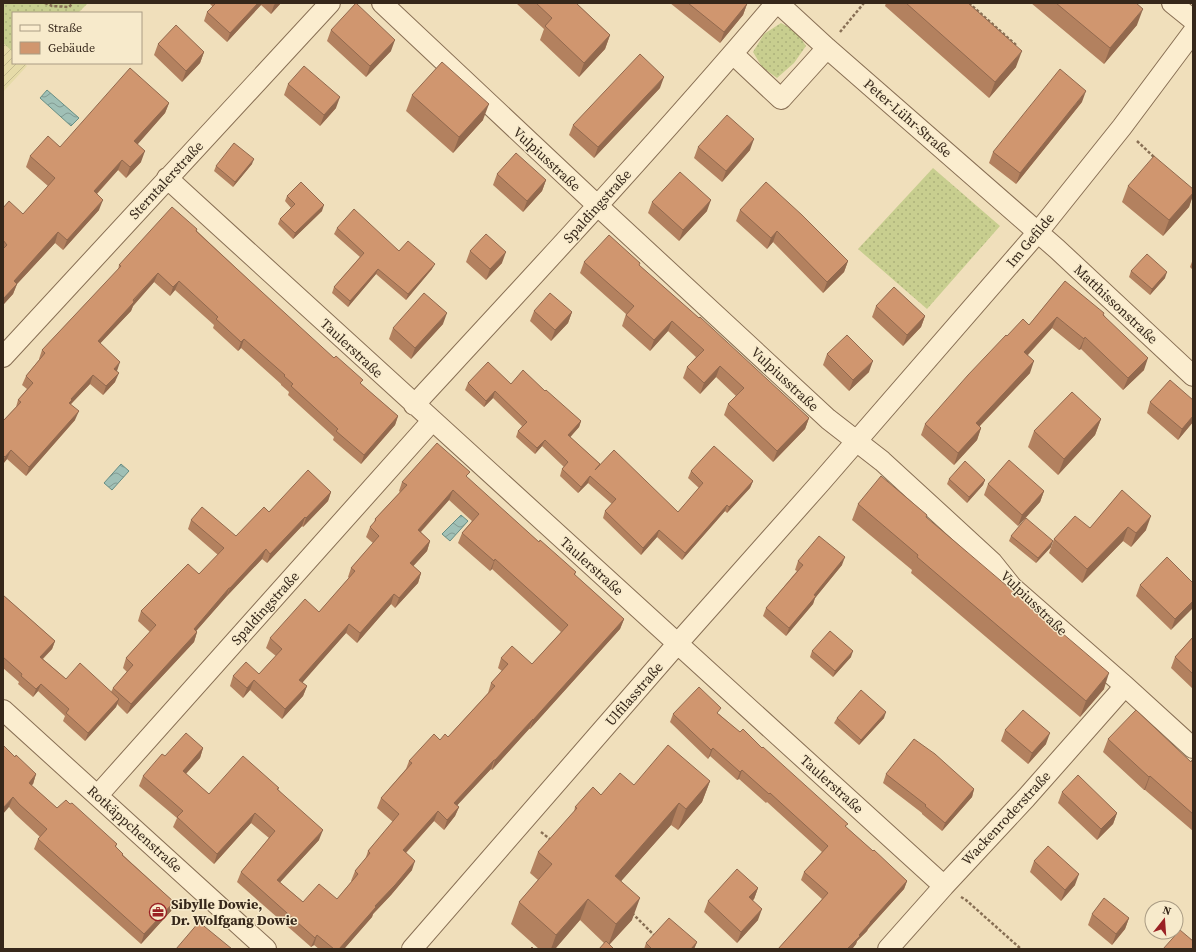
<svg xmlns="http://www.w3.org/2000/svg" width="1196" height="952" viewBox="0 0 1196 952" font-family="'Source Serif 4',serif">
<style>
.farmland{fill:url(#farmland-furrows)}
.grass{fill:url(#grass-dots)}
.water{fill:url(#water-waves);stroke:#678e84}
.lines{fill:none;stroke-linecap:round;stroke-linejoin:round}
.street-casing{stroke:#886f54;stroke-width:22}
.path{stroke:#886f54;stroke-width:2.5;stroke-dasharray:3 2;stroke-linecap:butt}
.street{stroke:#fbedcf;stroke-width:20}
.wall{fill:#b3815f}
.shaded-wall{fill:#92694e}
.building{fill:#d0966f;stroke:#92694e}
.labels{text-anchor:middle;stroke-width:3;stroke-linejoin:round;paint-order:stroke}
.street-label{font-size:14px;fill:#36271a;stroke:#f7eacb}
.poi-label{font-size:14px;font-weight:bold;fill:#36271a;stroke:#f7eacb;text-anchor:start}
</style>
<defs>
<pattern id="farmland-furrows" width="10" height="10" patternUnits="userSpaceOnUse"><rect width="10" height="10" fill="#e6dba8"/><path d="M-1 1l2-2M0 10L10 0M9 11l2-2" fill="none" stroke="#c6bc90"/></pattern>
<pattern id="grass-dots" width="8" height="8" patternUnits="userSpaceOnUse"><rect width="8" height="8" fill="#c8ce8f"/><path d="M2 2h.1M6 6h.1" fill="none" stroke="#acb17b" stroke-width="1.8" stroke-linecap="round"/></pattern>
<pattern id="water-waves" width="16" height="10" patternUnits="userSpaceOnUse"><rect width="16" height="10" fill="#a0c0b6"/><path d="M0 5q4-4 8 0t8 0" fill="none" stroke="#839c93"/></pattern>
</defs>
<rect width="100%" height="100%" fill="#f0dfbb"/>
<path class="farmland" d="M3,43L13,52V63H24L27,66L3,92Z"/>
<path class="grass" d="M3,3H88L78,13H13V52L3,43Z
M781,23L796,31L806,46L794,63L777,78L762,67L753,52L764,34Z
M933,168L1000,226L927,309L858,249Z"/>
<path class="water" d="M47,90L79,118L71,126L40,98Z
M121,464L129,471L112,490L104,483Z
M461,515L468,521L450,541L442,534Z"/>
<g class="lines">
<g class="street-casing">
<path id="street" d="M382,3L598,206L828,419L882,461L992,562L1012,587L1125,686L1193,748
M778,3L827,48L1057,249L1193,376
M1172,3L1193,20
M733,54L781,99L827,48
M167,178C425,415 685,650 944,886
M3,357L330,3
M414,405C536,273 659,141 776,3
M3,710L266,949
M98,795L432,421
M412,949L678,643L821,482L1038,232L1122,127L1193,32
M888,949L944,886L1026,798L1125,686"/>
</g>
<path class="path" d="M45,3L52,6L69,7L73,3
M969,3L1016,45
M840,32L864,3
M1137,141L1155,158
M541,832L551,840
M961,897L966,900L1021,949
M632,913L655,936"/>
<use href="#street" class="street"/>
</g>
<path class="wall" d="M209,3H281L271,14L261,5L227,42L204,21L207,12L213,7Z
M516,3H576L610,35L605,49L579,77L540,40L544,29Z
M670,3H746L747,4L743,15L720,43Z
M886,3H968L1016,67L989,98L885,6Z
M1031,3H1136L1137,25L1104,64Z
M331,30L391,51L366,77L327,41Z
M158,44L204,52L200,63L182,82L154,55Z
M288,84L336,108L320,126L284,95Z
M660,88L594,158L569,135L573,125Z
M412,95L483,120L453,153L406,111Z
M1082,102L1016,184L989,163L993,152Z
M169,103L165,113L137,144L141,162L126,178L118,170L97,194L99,210L63,250L55,243L17,284L13,294L3,305V208L23,214L48,186L26,167L30,156L60,147Z
M698,147L750,150L722,182L694,158Z
M252,164L233,187L214,171L216,166Z
M497,174L546,180L542,191L523,212L493,185Z
M1128,186L1193,189V195L1189,207L1163,236L1122,202Z
M287,196L322,211L293,239L278,224L280,219L291,208L285,201Z
M652,202L707,211L679,241L648,213Z
M740,210L848,261L844,272L823,293L773,242L767,249L736,221Z
M337,228L399,251L432,269L406,300L376,274L348,307L332,293L334,287L360,257L334,234Z
M197,229V231L250,281L361,384L398,416L395,425L361,464L333,440L334,437L288,395L289,392L281,385V384L241,348L238,351L213,328L214,325L175,290L170,296L154,282L133,306L131,311L100,343L117,371L115,382L103,395L90,384L71,404L75,420L26,476L7,459L3,464V421L16,407L18,400L27,389L22,385L26,376L39,360V359L42,350L118,270L119,265Z
M470,251L502,263L486,280L466,262Z
M1193,259V270L1190,267Z
M584,262L639,265L809,418L805,429L773,462L724,415L728,404L736,396L716,377L700,394L683,378L687,367L696,357L668,331L650,351L622,326L626,314L580,273Z
M1131,271L1165,278L1150,295L1129,277Z
M1065,281L1104,315L1144,370L1123,390L1081,349L1079,350L1052,328L1028,355L1030,373L979,427L981,428L977,440L954,465L921,435L925,424L1007,336L1029,325Z
M876,306L925,316L921,327L903,346L872,317Z
M534,311L572,312L568,323L551,341L530,321Z
M443,324L411,359L389,339L393,328Z
M827,354L869,372L849,391L823,365Z
M468,383L511,384L545,391L581,421L579,427L570,437L600,464L678,512L699,488L688,478L691,471L753,481L750,488L727,513L725,511L682,560L657,537L641,555L603,518L605,511L612,504L588,483L578,493L560,476L562,469L564,467L542,446L535,454L516,437L518,431L522,426L493,398L484,407L465,390Z
M1193,400V422L1178,440L1147,413L1150,402Z
M1101,419L1095,435L1058,475L1028,447L1034,431Z
M467,478L539,542L576,572L575,575L624,619L620,629L530,729H529L492,770L491,769L457,805L459,807L455,816L444,830L434,821L406,853L412,870L391,895L373,914L372,917L344,949H319L314,945L311,947L237,882L241,872L269,838L251,823L214,864L173,827L177,818L139,786L143,776L165,756L203,748L200,758L186,774L209,794L278,789L319,840L280,882L303,902L337,899L352,881H351L355,871L365,860L368,851L393,822L377,808L381,798L406,769L409,761L440,740L448,737L488,693L491,683L502,671L498,668L501,658L532,664L561,632L492,569L490,571L458,543L462,533L472,521L449,500L421,532L430,541L427,551L413,566L421,573L418,583L395,608L391,604L357,643L346,633L302,682L307,686L303,696L282,719L250,690L243,698L230,686L233,676L259,674L276,656L266,648L270,638L319,612L349,578L348,577L351,568L373,543L366,537L370,527L374,523L375,519L400,492L399,491L402,482Z
M949,479L985,480L983,485L967,503L947,484Z
M988,484L1044,491L1040,502L1018,526L984,495Z
M1122,490L1146,530L1131,547L1123,541L1082,583L1049,553L1054,539L1090,528Z
M331,492L328,501L303,527L302,526L267,563L262,559L226,597L196,631L197,632L194,642L127,714L117,704L116,707L85,741L63,721L65,716L38,691L33,697L18,684L19,682L3,668V595L55,641L52,649L43,659L66,679L111,692L113,688L127,672L123,668L126,658L150,632L138,621L141,611L199,574L218,555L188,529L191,520L236,536L269,512Z
M858,504L926,518L1104,689L1080,717L911,573L912,570L852,520Z
M1011,536L1051,547L1036,563L1009,541Z
M798,561L842,565L815,598L813,604L786,636L763,616L766,608L797,571L795,570Z
M1193,583L1171,630L1136,596L1140,585Z
M1193,637V689L1171,668L1175,657Z
M812,651L851,657L833,677L810,657Z
M673,714H719L873,851L907,881L904,889L868,929L867,931L857,941L856,944L852,949H778L822,899L801,880L804,872L822,852L767,802L766,803L739,779L737,780L710,756L708,759L670,722Z
M837,718H884L859,745L834,723Z
M1005,730L1046,744L1028,764L1001,741Z
M1108,739L1191,762L1193,761V831L1145,790H1144L1103,752Z
M15,757L36,774L33,784L31,785L57,808L117,844L116,847L123,855L174,902L171,911L141,944L34,849L38,839L40,837L15,814L9,807Z
M886,774L974,789L972,797L942,831L922,814V813L883,783Z
M710,781L702,802L678,830L671,825L621,881L632,920L609,945L604,943L580,920L555,949H539L511,924L519,902L538,880L530,873L538,852L574,812L575,807L601,795L634,785Z
M1062,792L1117,813L1113,824L1097,840L1058,803Z
M1034,861L1075,885L1061,901L1030,872Z
M758,888L754,899L753,900L758,920L737,943L704,912L708,901Z
M1092,914L1129,918L1125,929L1112,945L1088,925Z
M697,942L694,949H644L646,943Z"/>
<path class="shaded-wall" d="M258,3H262L261,5L227,42L230,33Z
M276,3H281L271,14L274,5Z
M747,4L743,15L720,43L724,32Z
M1143,9L1137,25L1104,64L1110,48Z
M610,35L605,49L579,77L584,63Z
M395,40L391,51L366,77L370,66Z
M1022,51L1016,67L989,98L995,82Z
M204,52L200,63L182,82L186,71Z
M664,77L660,88L594,158L598,147Z
M1086,91L1082,102L1016,184L1020,173Z
M340,97L336,108L320,126L324,115Z
M169,103L165,113L131,152L134,141Z
M489,104L483,120L453,153L459,137Z
M754,139L750,150L722,182L726,171Z
M145,151L141,162L126,178L130,167Z
M254,159L252,164L233,187L235,182Z
M122,160L118,170L90,201L94,191Z
M546,180L542,191L523,212L527,201Z
M1193,193V195L1189,207L1163,236L1169,220Z
M103,200L99,210L63,250L67,240Z
M711,200L707,211L679,241L683,230Z
M324,205L322,211L293,239L295,233Z
M777,231L773,242L767,249L771,238Z
M58,232L55,243L17,284L13,294L3,305V299L14,281Z
M506,252L502,263L486,280L490,269Z
M848,261L844,272L823,293L827,282Z
M435,264L432,269L406,300L408,294Z
M378,269L376,274L348,307L350,301Z
M1167,272L1165,278L1150,295L1152,289Z
M158,273L154,282L133,306L131,311L94,350L98,341Z
M179,281L175,290L170,296L173,287Z
M572,312L568,323L551,341L555,330Z
M447,313L443,324L411,359L415,348Z
M925,316L921,327L903,346L907,335Z
M1057,317L1052,328L1020,363L1024,352Z
M672,321L668,331L650,351L654,340Z
M1085,337L1081,349L1079,350L1084,339Z
M244,339L241,348L238,351L241,342Z
M1148,358L1144,370L1123,390L1128,378Z
M873,361L869,372L849,391L853,380Z
M1034,361L1030,373L971,435L976,423Z
M120,362L117,371L111,378L114,369Z
M720,366L716,377L700,394L704,383Z
M119,373L115,382L103,395L106,386Z
M93,375L90,384L70,405L66,412L71,399Z
M495,391L493,398L484,407L486,401Z
M79,411L75,420L26,476L29,467Z
M398,416L395,425L361,464L364,455Z
M1193,416V422L1178,440L1182,429Z
M809,418L805,429L773,462L777,451Z
M1101,419L1095,435L1058,475L1064,459Z
M581,421L579,427L566,442L568,435Z
M981,428L977,440L954,465L958,453Z
M545,440L542,446L535,454L537,448Z
M11,450L7,459L3,464V461L5,457Z
M590,476L588,483L578,493L581,487Z
M985,480L983,485L967,503L969,497Z
M753,481L750,488L727,513L729,507Z
M453,490L449,500L414,539L418,530Z
M1044,491L1040,502L1018,526L1022,515Z
M331,492L328,501L303,527L306,518Z
M727,505L725,511L682,560L685,553Z
M1151,516L1146,530L1131,547L1136,533Z
M305,517L302,526L267,563L270,554Z
M1128,527L1123,541L1082,583L1087,569Z
M659,530L657,537L641,555L643,548Z
M430,541L427,551L407,573L410,563Z
M1053,541L1051,547L1036,563L1038,558Z
M266,549L262,559L226,597L230,588Z
M845,557L842,565L815,598L813,604L786,636L789,628L814,595Z
M495,559L492,569L490,571L494,561Z
M421,573L418,583L395,608L399,598Z
M229,588L226,597L190,638L194,629Z
M394,594L391,604L357,643L360,633Z
M1193,601V608L1171,630L1175,619Z
M624,619L620,629L530,729L533,720Z
M349,624L346,633L296,690L299,680Z
M197,632L194,642L127,714L131,704Z
M55,641L52,649L37,664L40,657Z
M853,651L851,657L833,677L835,671Z
M1109,673L1104,689L1080,717L1086,701Z
M254,680L250,690L243,698L247,688Z
M41,684L38,691L33,697L36,689Z
M307,686L303,696L282,719L285,709Z
M119,699L116,707L85,741L88,733Z
M886,712L884,718L859,745L861,740Z
M533,719L529,729L492,770L495,760Z
M1050,733L1046,744L1028,764L1032,753Z
M203,748L200,758L179,781L183,771Z
M713,748L710,756L708,759L711,750Z
M494,760L491,769L451,812L454,803Z
M742,770L739,779L737,780L740,772Z
M36,774L33,784L25,792L29,783Z
M1150,776L1145,790H1144L1149,777Z
M710,781L702,802L678,830L686,809Z
M974,789L972,797L942,831L945,823Z
M13,797L9,807L3,814V808Z
M679,803L671,825L607,897L615,876Z
M459,807L455,816L444,830L447,820Z
M438,811L434,821L399,860L403,850Z
M255,813L251,823L214,864L217,854Z
M1117,813L1113,824L1097,840L1101,829Z
M323,830L319,840L274,889L277,880Z
M415,861L412,870L391,895L373,914L372,917L344,949H339L375,906Z
M1079,874L1075,885L1061,901L1065,890Z
M907,881L904,889L868,929L867,931L857,941L856,944L852,949H847L870,922Z
M758,888L754,899L745,908L749,897Z
M640,898L632,920L608,946L616,924Z
M588,899L580,920L555,949H551L556,935Z
M174,902L171,911L141,944L144,934Z
M762,909L758,920L737,943L741,932Z
M1129,918L1125,929L1112,945L1116,934Z
M317,935L314,945L311,947L315,938Z
M697,942L694,949H691Z"/>
<path class="building" d="M216,3H258L230,33L207,12Z
M356,3L395,40L370,66L331,30Z
M536,3H576L610,35L584,63L545,26L552,18Z
M688,3H746L747,4L724,32Z
M906,3H968L1022,51L995,82Z
M1056,3H1136L1143,9L1110,48Z
M176,25L204,52L186,71L158,44Z
M640,54L664,77L598,147L573,125Z
M442,62L489,104L459,137L412,95Z
M304,66L340,97L324,115L288,84Z
M130,68L169,103L134,141L145,151L130,167L122,160L94,191L103,200L67,240L58,232L14,281L17,284L3,299V249L7,245L3,240V208L9,201L23,214L55,178L30,156L48,136L60,147Z
M1060,69L1086,91L1020,173L993,152Z
M727,115L754,139L726,171L698,147Z
M234,143L254,159L235,182L216,166Z
M516,153L546,180L527,201L497,174Z
M1154,156L1193,189V193L1169,220L1128,186Z
M680,172L711,200L683,230L652,202Z
M301,182L324,205L295,233L280,219L295,204L287,196Z
M766,182L802,215L848,261L827,282L777,231L771,238L740,210Z
M172,207L197,229L196,231L250,281L334,358L336,356L363,380L360,383L398,416L364,455L336,431L338,429L291,386L293,384L284,376L285,375L244,339L241,342L216,319L218,317L179,281L173,287L158,273L133,300L134,302L98,341L120,362L114,369L119,373L106,386L93,375L71,399L72,400L69,403L79,411L29,467L11,450L5,457L3,455V421L21,402L18,400L33,383L26,376L45,353L42,350L121,266L119,265Z
M354,209L399,251L408,241L435,264L408,294L378,269L350,301L334,287L364,253L337,228Z
M486,234L506,252L490,269L470,251Z
M609,235L640,263L639,265L699,318L700,317L809,418L777,451L728,404L744,388L720,366L704,383L687,367L704,350L672,321L654,340L626,315L634,306L584,262Z
M1147,254L1167,272L1152,289L1131,271Z
M1065,281L1104,313L1103,315L1148,358L1128,378L1085,337L1084,339L1057,317L1024,352L1034,361L976,423L981,428L958,453L925,424L968,375L1006,335L1007,336L1023,319L1029,325Z
M894,287L925,316L907,335L876,306Z
M424,293L447,313L415,348L393,328Z
M550,293L572,312L555,330L534,311Z
M847,335L873,361L853,380L827,354Z
M488,362L511,384L523,370L545,391L546,390L581,421L568,435L600,464L595,470L614,450L678,512L703,483L691,471L714,446L753,481L729,507L727,505L685,553L659,530L643,548L605,511L616,499L590,476L581,487L562,469L568,462L545,440L537,448L518,431L527,422L495,391L486,401L468,383Z
M1170,380L1193,400V416L1182,429L1150,402Z
M1072,392L1101,419L1064,459L1034,431Z
M437,443L470,472L466,476L539,542L540,540L566,563L576,572L574,574L624,619L533,720V719L495,760H494L454,803L459,807L447,820L438,811L403,850L415,861L395,885L375,906L376,907L339,949H334L317,935L315,938L241,872L275,831L255,813L217,854L177,817L183,811L143,776L162,754L165,756L186,733L203,748L183,771L209,794L243,756L279,788L277,789L323,830L277,880L303,902L319,884L337,899L358,874L355,871L370,853L368,851L399,814L381,798L412,763L409,761L434,734L440,740L445,734L448,737L495,686L491,683L508,664L501,658L512,646L532,664L568,625L495,559L494,561L462,533L479,514L453,490L418,530L430,541L410,563L421,573L399,598L394,594L360,633L349,624L299,680L307,686L285,709L254,680L247,688L233,676L246,662L259,674L282,649L270,638L305,599L319,612L355,571L351,568L379,536L370,527L376,520L375,519L407,485L402,482Z
M1009,460L1044,491L1022,515L988,484Z
M965,461L985,480L969,497L949,479Z
M308,470L331,492L306,518L305,517L270,554L266,549L230,588H229L194,629L197,632L131,704L113,688L133,665L126,658L156,625L141,611L188,564L199,574L224,548L191,520L202,507L236,536L264,507L269,512Z
M881,476L927,515L926,517L1109,673L1086,701L917,557L918,555L858,504Z
M1122,490L1151,516L1136,533L1128,527L1087,569L1054,539L1075,516L1090,528Z
M1026,518L1053,541L1038,558L1011,536Z
M819,536L845,557L814,595L816,596L789,628L766,608L803,565L798,561Z
M1167,557L1193,583V601L1175,619L1140,585Z
M3,595L55,641L40,657L66,679L80,663L119,699L88,733L66,713L69,709L41,684L36,689L21,676L22,674L3,657Z
M830,631L853,651L835,671L812,651Z
M1193,637V674L1175,657Z
M699,687L721,708L717,713L740,732L743,729L762,748L763,747L848,824L845,826L873,851L874,850L907,881L870,922V923L859,935L860,936L847,949H778L828,893L804,872L828,846L770,793L769,794L742,770L740,772L713,748L711,750L673,714Z
M861,690L886,712L861,740L837,718Z
M1023,710L1050,733L1032,753L1005,730Z
M1136,710L1191,762L1192,760L1193,761V814L1150,776L1149,777L1108,739Z
M914,739L935,754L974,789L945,823L925,806L926,805L886,774Z
M3,745L15,757L16,755L36,774L29,783L57,808L66,800L70,804L72,803L117,844L115,846L123,854L122,855L174,902L144,934L38,839L47,829L19,804L13,797L3,808Z
M668,745L710,781L686,809L679,803L615,876L640,898L616,924L588,899L556,935L519,902L552,864L538,852L577,808L575,807L593,787L601,795L620,773L634,785Z
M1078,775L1117,813L1101,829L1062,792Z
M1048,846L1079,874L1065,890L1034,861Z
M737,869L758,888L749,897L762,909L741,932L708,901Z
M1104,898L1129,918L1116,934L1092,914Z
M669,918L697,942L691,949H652L646,943Z
M199,922L232,949H176Z
M1180,930L1193,941V949H1163Z
M606,941L614,949H599Z
M532,947L534,949H530Z"/>
<defs>
<g id="office-ring" transform="scale(0.9)"><circle r="9.5" fill="#f7eacb" stroke="#9a2124" stroke-width="1.5"/><path d="M-6-3h4V-5.5h4V-3h4V5H-6ZM-1-4.5V-3h2v-1.5ZM-6 0V1H6V0Z" fill="#9a2124"/></g>
</defs>
<g fill-rule="evenodd">
<use href="#office-ring" x="158" y="912"/>
</g>
<g class="labels">
<g class="street-label">
<text transform="translate(908 118) rotate(41)" y="5">Peter-Lühr-Straße</text>
<text transform="translate(547 159) rotate(43)" y="5">Vulpiusstraße</text>
<text transform="translate(166 180) rotate(-47)" y="5">Sterntalerstraße</text>
<text transform="translate(597 206) rotate(-48)" y="5">Spaldingstraße</text>
<text transform="translate(1030 240) rotate(-50)" y="5">Im Gefilde</text>
<text transform="translate(1116 304) rotate(43)" y="5">Matthissonstraße</text>
<text transform="translate(352 348) rotate(43)" y="5">Taulerstraße</text>
<text transform="translate(785 379) rotate(43)" y="5">Vulpiusstraße</text>
<text transform="translate(592 566) rotate(42)" y="5">Taulerstraße</text>
<text transform="translate(1034 603) rotate(44)" y="5">Vulpiusstraße</text>
<text transform="translate(265 608) rotate(-48)" y="5">Spaldingstraße</text>
<text transform="translate(634 694) rotate(-49)" y="5">Ulfilasstraße</text>
<text transform="translate(832 784) rotate(42)" y="5">Taulerstraße</text>
<text transform="translate(1006 818) rotate(-47)" y="5">Wackenroderstraße</text>
<text transform="translate(135 829) rotate(42)" y="5">Rotkäppchenstraße</text>
</g>
<g class="poi-label">
<text x="171" y="909">Sibylle Dowie,<tspan x="171" dy="16">Dr. Wolfgang Dowie</tspan></text>
</g>
</g>
<rect width="1196" height="952" fill="none" stroke="#36271a" stroke-width="8"/>
<rect x="12" y="12" width="130" height="52" fill="#f7eacb" stroke="#aa9c84"/>
<rect x="20" y="25" width="20" height="6" fill="#fbedcf" stroke="#aa9c84"/>
<text x="48" y="32" font-size="12" fill="#36271a">Straße</text>
<rect x="20" y="42" width="20" height="12" fill="#d0966f" stroke="#aa9c84"/>
<text x="48" y="52" font-size="12" fill="#36271a">Gebäude</text>
<g transform="translate(1164 920) rotate(17)"><circle r="19" fill="#f7eacb" stroke="#aa9c84"/>
<path d="M0-3L7 15L0 10L-7 15Z" fill="#9a2124"/>
<text y="-6" font-size="11" font-weight="bold" text-anchor="middle" fill="#36271a">N</text>
</g>
</svg>
